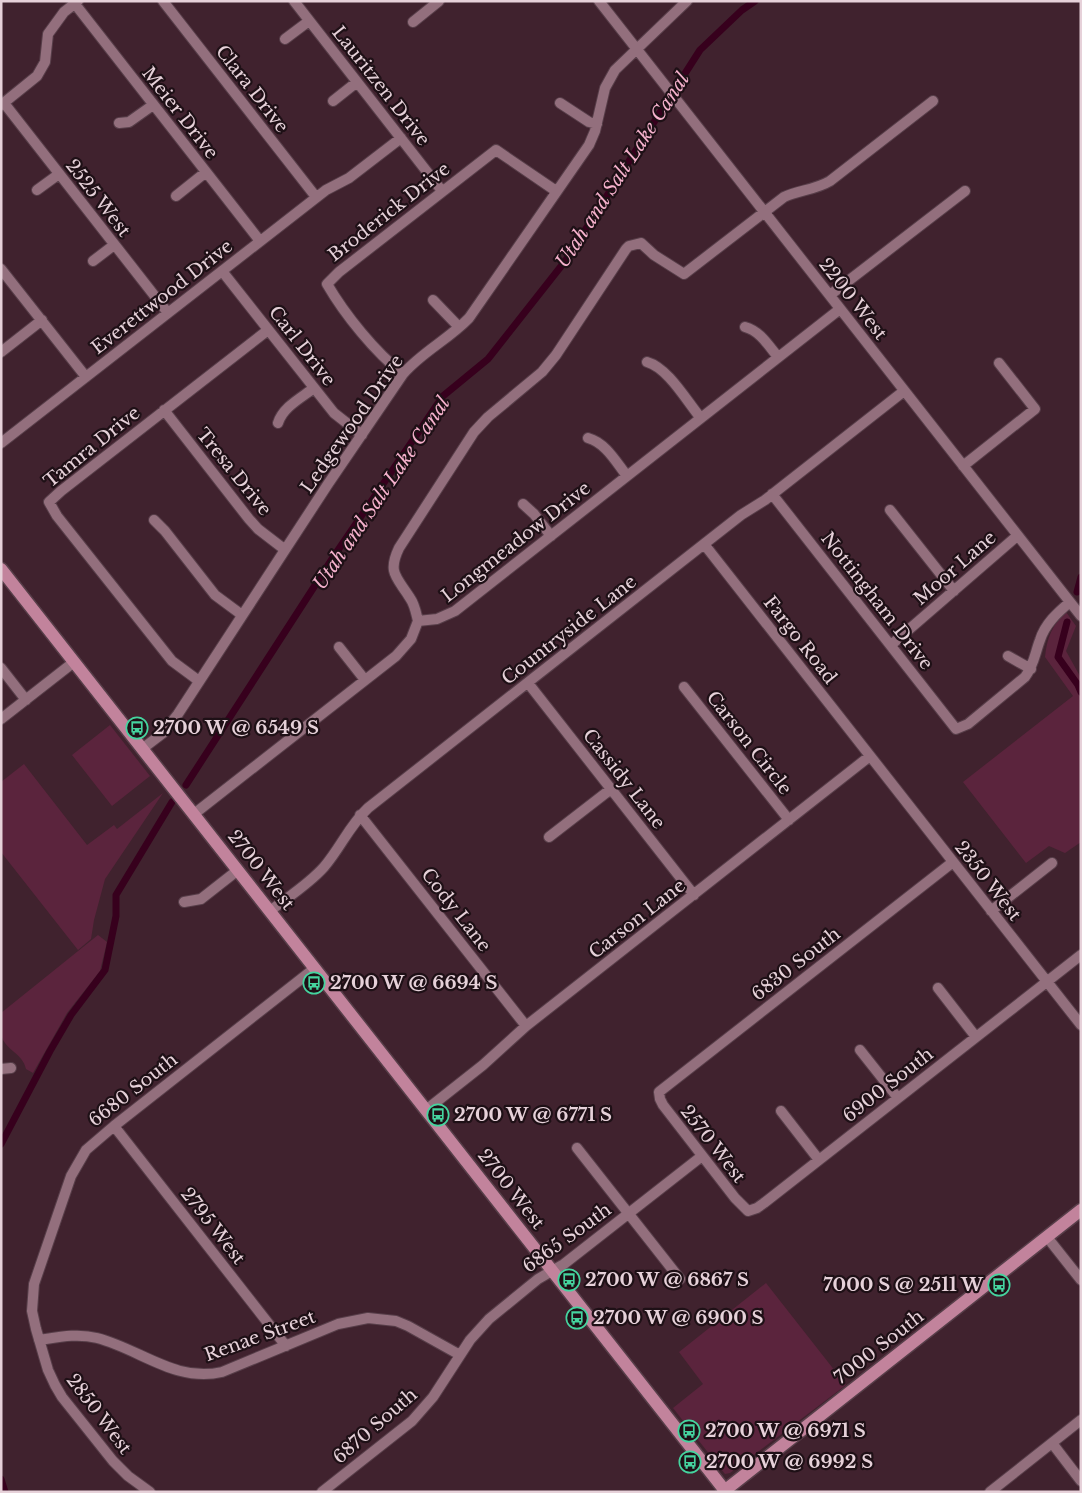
<svg xmlns="http://www.w3.org/2000/svg" width="1082" height="1493" viewBox="0 0 1082 1493" font-family="'Libre Baskerville',serif">
<style>
.green{fill:#5b243d}
.lines{fill:none;stroke-linecap:round;stroke-linejoin:round}
.canal{stroke:#37001d;stroke-width:7}
.minor-casing{stroke:#573e49;stroke-width:12}
.major-casing{stroke:#573e49;stroke-width:15}
.minor{stroke:#936f7d;stroke-width:10}
.major{stroke:#c2839c;stroke-width:12}
.labels{text-anchor:middle;stroke-width:4.5;stroke-linejoin:round;paint-order:stroke}
.street-label{font-size:18px;fill:#e6d1d9;stroke:#1e1016}
.poi-label{font-size:18px;font-weight:bold;fill:#e6d1d9;stroke:#1e1016;text-anchor:start}
.water-label{font-size:19px;font-style:italic;fill:#f5b1cc;stroke:#1e1016}
</style>
<rect width="100%" height="100%" fill="#40222e"/>
<path class="green" d="M1066,612L1076,626L1066,651L1081,678V842L1065,853L1049,846L1026,863L963,782L1073,696L1045,657C1047,638 1052,625 1066,612Z
M110,725L150,776L112,806L72,755Z
M24,764L87,845L114,825L117,829L163,793L105,879L94,920L91,939L78,950L1,852V782Z
M98,935L107,942L100,971L67,1013L33,1073L26,1069C23,1053 4,1050 1,1034C0,1027 1,1020 1,1013Z
M766,1283L846,1385L730,1473L725,1474L673,1408L703,1384L679,1352Z"/>
<g class="lines">
<path class="canal" d="M1077,592L1081,577
M1067,622L1058,657L1078,685L1081,692
M186,785L334,556L443,396L488,359L566,260L700,50L742,10L755,1
M1,1144L50,1051L71,1015L105,970L116,916V895L172,802
M1,1479L5,1492"/>
<g class="minor-casing">
<path id="minor" d="M163,1L316,197
M294,1L442,191
M599,1L1081,616
M75,4L260,241
M413,22L439,1
M285,39L309,21
M333,101L357,82
M4,103L168,313
M560,103L589,122L597,124
M1,105L37,76L45,62L48,34L64,12L78,1
M119,123L129,122L153,105
M37,190L59,174
M176,196L206,172
M93,261L114,245
M1,269L86,377
M222,271L334,413L362,435
M830,295L965,191
M433,300L459,327
M745,327C760,331 768,345 778,357
M1,352L42,320
M647,362C668,368 686,400 700,417
M403,374C375,352 345,315 327,284L339,272L496,150L556,191
M164,410L249,519L258,529L284,549
M278,423C283,407 301,398 314,388
M588,438C606,443 616,462 627,476
M1,443L326,190L349,178L401,138
M963,466L1035,409L999,363
M772,494L956,729L968,724L1025,677C1034,665 1035,653 1040,640C1045,624 1057,613 1070,602
M523,504L534,514L551,536
M890,510L954,591
M154,520L165,531L215,595L242,615
M704,544L1081,1025
M418,621C416,613 415,605 410,598C397,577 387,573 399,548L474,432L488,417L542,372L556,355L626,249L629,246L641,243L654,255L684,274L784,197C799,190 815,190 830,181L933,101
M891,645L1017,536
M339,647L365,680
M1008,656L1031,669
M1,668L26,700
M199,681L172,661L57,516L49,502L61,491L268,330
M528,683L694,895
M684,687L789,820
M1,719L74,662
M142,749L163,733L178,714L328,484L403,374C422,352 449,339 469,318L589,145L595,131L605,88L615,70L687,1
M194,814L396,656L411,639L418,621L437,619L455,611L840,309
M360,815L526,1026
M549,837L611,789
M953,862L659,1092L660,1099L663,1105L735,1198L748,1211L757,1208L764,1203L1081,955
M184,902L201,899L238,870
M270,911C288,897 309,884 324,867C341,847 349,826 368,808L704,544L741,515L765,500L904,391
M991,911L1052,863
M938,988L976,1037
M860,1050L898,1098
M1,1069L11,1068
M426,1110L483,1065L526,1026L870,756
M781,1111L819,1160
M114,1126L286,1346
M577,1148L680,1279
M1047,1237L1081,1280
M39,1340C59,1337 78,1333 97,1338C140,1349 176,1383 222,1372L338,1324L368,1318L396,1321L408,1326L460,1355
M1052,1443L1081,1481
M150,1492L128,1476L113,1461L62,1397L55,1385L48,1370L36,1329L32,1311L34,1284L71,1176L86,1150L114,1126L315,968
M322,1492L412,1421L433,1397L470,1340L489,1319L538,1279L564,1264L702,1156
M990,1492L1081,1420"/>
</g>
<g class="major-casing">
<path id="major" d="M1,569L726,1492
M723,1492L1081,1210"/>
</g>
<use href="#minor" class="minor"/>
<use href="#major" class="major"/>
</g>
<defs>
<g id="bus-ring" transform="scale(1.125)"><circle r="9.5" fill="#1e1016" stroke="#45d49f" stroke-width="1.5"/><path d="M-5-6H5V4H4V6H2V4H-2V6H-4V4H-5ZM-3.5-4V0h7V-4ZM-3.5 1.2v1.5H-2V1.2ZM2 1.2v1.5H3.5V1.2Z" fill="#45d49f"/></g>
</defs>
<g fill-rule="evenodd">
<use href="#bus-ring" x="137" y="728"/>
<use href="#bus-ring" x="314" y="983"/>
<use href="#bus-ring" x="438" y="1115"/>
<use href="#bus-ring" x="569" y="1280"/>
<use href="#bus-ring" x="999" y="1285"/>
<use href="#bus-ring" x="577" y="1318"/>
<use href="#bus-ring" x="689" y="1431"/>
<use href="#bus-ring" x="690" y="1462"/>
</g>
<g class="labels">
<g class="street-label">
<text transform="translate(381 86) rotate(52)" y="6">Lauritzen Drive</text>
<text transform="translate(252 89) rotate(52)" y="6">Clara Drive</text>
<text transform="translate(180 113) rotate(52)" y="6">Meier Drive</text>
<text transform="translate(98 198) rotate(52)" y="6">2525 West</text>
<text transform="translate(389 212) rotate(-38)" y="6">Broderick Drive</text>
<text transform="translate(162 297) rotate(-38)" y="6">Everettwood Drive</text>
<text transform="translate(853 299) rotate(52)" y="6">2200 West</text>
<text transform="translate(302 346) rotate(52)" y="6">Carl Drive</text>
<text transform="translate(352 424) rotate(-55)" y="6">Ledgewood Drive</text>
<text transform="translate(92 447) rotate(-39)" y="6">Tamra Drive</text>
<text transform="translate(234 472) rotate(51)" y="6">Tresa Drive</text>
<text transform="translate(516 542) rotate(-38)" y="6">Longmeadow Drive</text>
<text transform="translate(955 568) rotate(-41)" y="6">Moor Lane</text>
<text transform="translate(877 601) rotate(52)" y="6">Nottingham Drive</text>
<text transform="translate(569 630) rotate(-38)" y="6">Countryside Lane</text>
<text transform="translate(800 640) rotate(52)" y="6">Fargo Road</text>
<text transform="translate(749 743) rotate(52)" y="6">Carson Circle</text>
<text transform="translate(624 779) rotate(52)" y="6">Cassidy Lane</text>
<text transform="translate(261 870) rotate(52)" y="6">2700 West</text>
<text transform="translate(988 881) rotate(52)" y="6">2350 West</text>
<text transform="translate(456 910) rotate(52)" y="6">Cody Lane</text>
<text transform="translate(637 919) rotate(-38)" y="6">Carson Lane</text>
<text transform="translate(796 964) rotate(-38)" y="6">6830 South</text>
<text transform="translate(888 1085) rotate(-38)" y="6">6900 South</text>
<text transform="translate(133 1090) rotate(-38)" y="6">6680 South</text>
<text transform="translate(713 1144) rotate(52)" y="6">2570 West</text>
<text transform="translate(511 1189) rotate(52)" y="6">2700 West</text>
<text transform="translate(213 1226) rotate(52)" y="6">2795 West</text>
<text transform="translate(567 1238) rotate(-36)" y="6">6865 South</text>
<text transform="translate(260 1336) rotate(-20)" y="6">Renae Street</text>
<text transform="translate(879 1347) rotate(-38)" y="6">7000 South</text>
<text transform="translate(99 1414) rotate(53)" y="6">2850 West</text>
<text transform="translate(375 1426) rotate(-41)" y="6">6870 South</text>
</g>
<g class="poi-label">
<text x="153" y="734">2700 W @ 6549 S</text>
<text x="330" y="989">2700 W @ 6694 S</text>
<text x="454" y="1121">2700 W @ 6771 S</text>
<text x="585" y="1286">2700 W @ 6867 S</text>
<text x="983" y="1291" text-anchor="end">7000 S @ 2511 W</text>
<text x="593" y="1324">2700 W @ 6900 S</text>
<text x="705" y="1437">2700 W @ 6971 S</text>
<text x="706" y="1468">2700 W @ 6992 S</text>
</g>
<g class="water-label">
<text transform="translate(622 170) rotate(-57)" y="7">Utah and Salt Lake Canal</text>
<text transform="translate(381 493) rotate(-56)" y="7">Utah and Salt Lake Canal</text>
</g>
</g>
<rect width="1082" height="1493" fill="none" stroke="#e6d1d9" stroke-width="5"/>
</svg>
